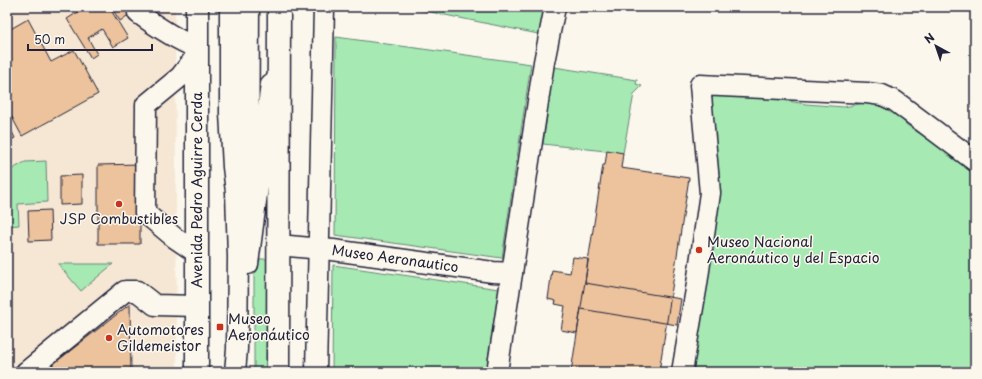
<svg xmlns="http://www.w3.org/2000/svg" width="982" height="379" viewBox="0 0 982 379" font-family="'Playpen Sans',sans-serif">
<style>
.built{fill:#f6e7d4}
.green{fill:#a6e9b3;stroke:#648677}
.building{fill:#ecc39c;stroke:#22223b}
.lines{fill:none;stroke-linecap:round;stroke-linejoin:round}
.minor-casing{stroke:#22223b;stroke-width:23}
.major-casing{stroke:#22223b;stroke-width:25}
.minor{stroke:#fbf7ec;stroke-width:20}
.major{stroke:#fbf7ec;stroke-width:22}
.poi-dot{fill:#c8321e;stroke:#fbf7ec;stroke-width:1.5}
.labels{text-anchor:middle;stroke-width:3;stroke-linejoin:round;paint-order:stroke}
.street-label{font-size:14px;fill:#22223b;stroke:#fbf7ec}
.poi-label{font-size:14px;fill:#22223b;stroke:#fbf7ec;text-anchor:start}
</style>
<rect width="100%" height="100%" fill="#fbf7ec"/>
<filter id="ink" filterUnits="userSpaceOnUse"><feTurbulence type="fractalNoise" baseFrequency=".025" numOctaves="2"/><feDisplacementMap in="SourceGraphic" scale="8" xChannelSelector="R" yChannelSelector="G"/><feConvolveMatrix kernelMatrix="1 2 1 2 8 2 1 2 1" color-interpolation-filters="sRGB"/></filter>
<g filter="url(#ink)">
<path class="built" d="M7,7H175L177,372H7Z"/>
<path class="green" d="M406,7H548L543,35Z
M336,37L531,64L502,258L335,235Z
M554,67L637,80L636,84L642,86L634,94L623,153L543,144L549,102L546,95L550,79L552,78Z
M714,89L806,104L844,107L869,102H881L892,108L907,125L975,170V372H692L716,175C717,149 716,122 707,97Z
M46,161L47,202L18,204L19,225L7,226V172L25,162Z
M254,259H268L266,372H254Z
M58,264H113L81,291Z
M333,265L499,289L486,372H332Z"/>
<path class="building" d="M86,7H109L128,38L113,47L102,29L88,38L97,54L91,58L67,19Z
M111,7H131L134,11L120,21Z
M28,19L51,62L74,50L98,94L22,136L7,108V31Z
M7,122L15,138L7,142Z
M607,150L623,153L621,168L689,178L659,372H571L603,165H605Z
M140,164V244H98V165Z
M82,175V204L60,205V176Z
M50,210L51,240L29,241L28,211Z
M573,257L588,259L585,283L681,299L677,325L581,309L577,333L561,330L565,306L555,304L556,301L548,299L552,270L570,273Z
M130,304L131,372H43Z"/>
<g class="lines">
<g class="minor-casing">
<g id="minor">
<path d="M230,7V113L233,167L236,192L238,257L237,349L235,372"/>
<path d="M138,13C157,27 175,39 197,48"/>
<path d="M248,201L249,7"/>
<path id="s1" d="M278,245L333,250L493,272L512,273"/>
<path d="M197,253L175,238L145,213L146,105L180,77L197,55"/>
<path d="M248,264L271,84"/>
<path d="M26,372L125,291H137L155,305L197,306"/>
<path d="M316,372L324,7"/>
<path d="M497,372L544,62L555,7"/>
<path d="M682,372L697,284L710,193L700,85L867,93L882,95L895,101L975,161"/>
</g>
</g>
<g class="major-casing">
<path id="major" d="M197,372V7
M278,372L279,7"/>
</g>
<use href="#minor" class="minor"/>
<use href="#major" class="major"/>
</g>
</g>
<g class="poi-dot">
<circle cx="119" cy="204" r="4"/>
<circle cx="699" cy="250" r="4"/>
<rect x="216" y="323" width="8" height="8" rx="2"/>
<circle cx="109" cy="338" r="4"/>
</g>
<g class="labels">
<g class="street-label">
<text transform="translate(197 190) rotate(-90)" y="5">Avenida Pedro Aguirre Cerda</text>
<text dy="5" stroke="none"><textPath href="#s1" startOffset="118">Museo Aeronautico</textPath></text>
</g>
<g class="poi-label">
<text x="119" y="224" text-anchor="middle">JSP Combustibles</text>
<text x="707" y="247">Museo Nacional<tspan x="707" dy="16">Aeronáutico y del Espacio</tspan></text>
<text x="228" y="324">Museo<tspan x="228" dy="16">Aeronáutico</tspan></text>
<text x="117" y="335">Automotores<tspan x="117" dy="16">Gildemeistor</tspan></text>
</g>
</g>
<rect width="982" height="379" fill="none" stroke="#fbf7ec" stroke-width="24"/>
<rect x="12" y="12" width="958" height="355" fill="none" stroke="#22223b" stroke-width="1.5" filter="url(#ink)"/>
<g transform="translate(936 46) rotate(320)" stroke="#fbf7ec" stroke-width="3" paint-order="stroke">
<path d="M0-3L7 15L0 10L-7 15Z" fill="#22223b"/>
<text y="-6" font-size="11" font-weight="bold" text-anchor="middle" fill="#22223b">N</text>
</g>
<path d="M28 44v6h124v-6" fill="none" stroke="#22223b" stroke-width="2"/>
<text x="34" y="44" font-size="12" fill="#22223b" stroke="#fbf7ec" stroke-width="3" paint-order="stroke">50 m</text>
</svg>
